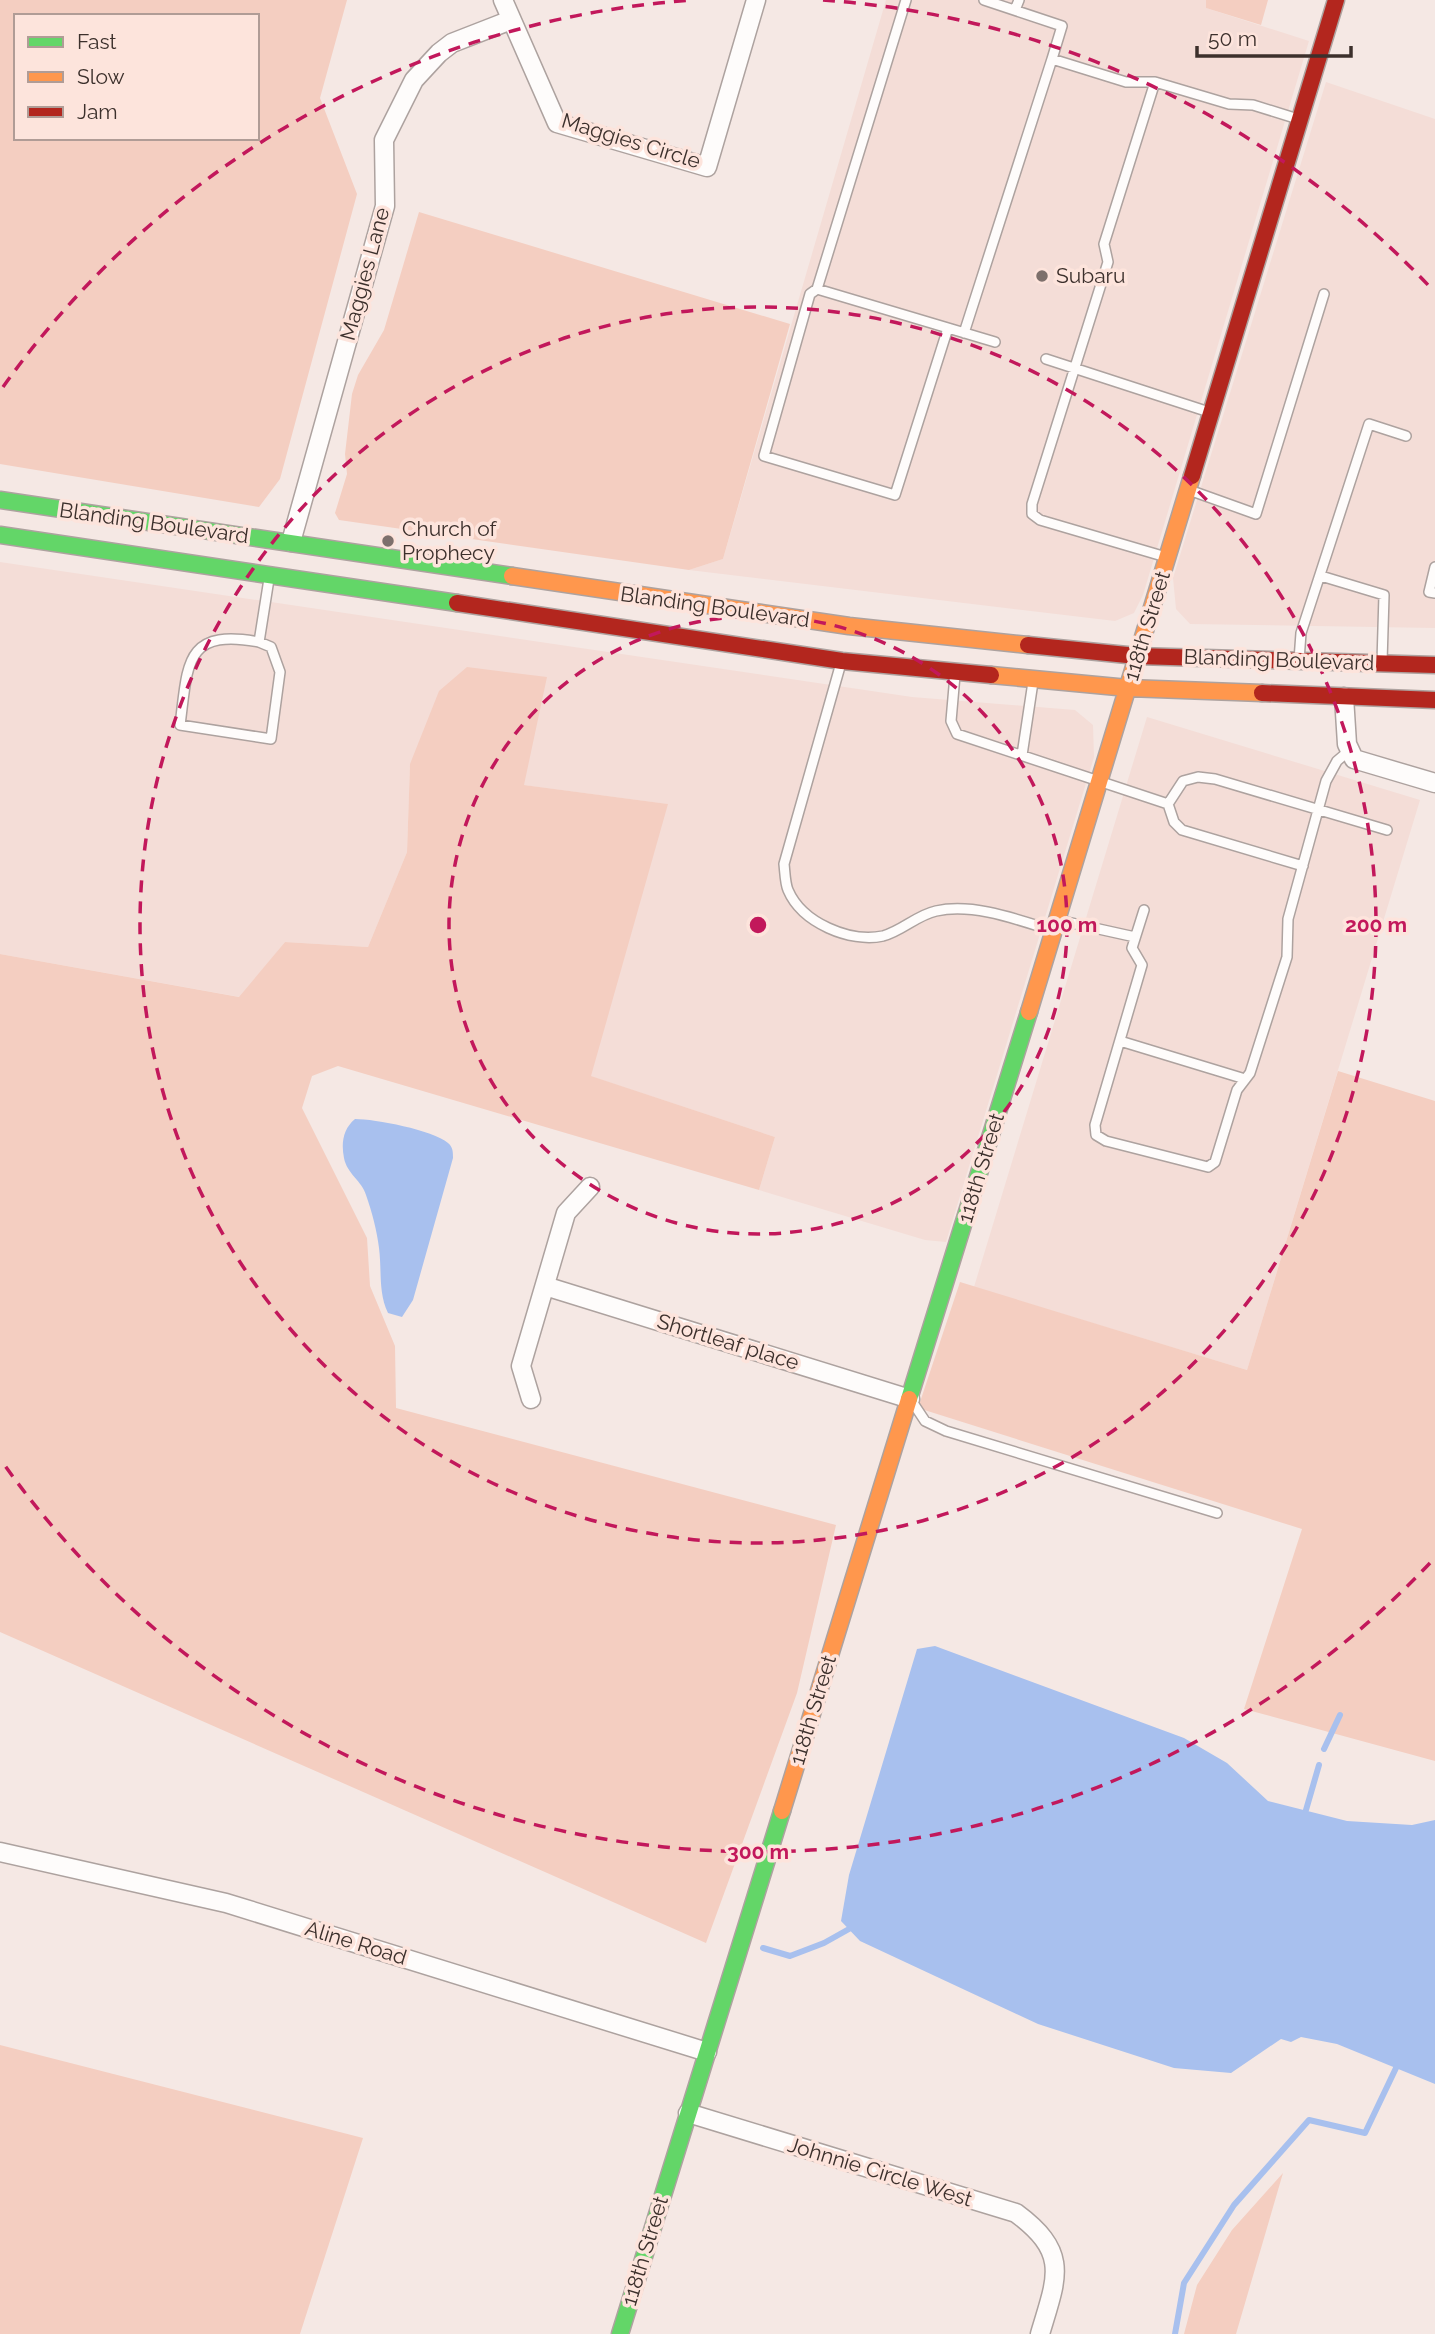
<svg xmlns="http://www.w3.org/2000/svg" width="1435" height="2334" viewBox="0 0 1435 2334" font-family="Raleway,sans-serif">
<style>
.built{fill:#f4ddd7}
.green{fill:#f4cec1;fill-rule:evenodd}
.water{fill:#a8c0ee}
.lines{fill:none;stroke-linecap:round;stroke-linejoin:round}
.stream{stroke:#a8c0ee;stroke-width:6}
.lane-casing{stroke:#ada29f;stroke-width:12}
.street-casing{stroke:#ada29f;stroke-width:21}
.fast-casing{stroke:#ada29f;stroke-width:19}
.slow-casing{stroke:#ada29f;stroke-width:19}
.jam-casing{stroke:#ada29f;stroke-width:19}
.lane{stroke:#fefcfb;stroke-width:9}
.street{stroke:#fefcfb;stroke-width:18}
.fast{stroke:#63d668;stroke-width:16}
.slow{stroke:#ff974d;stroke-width:16}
.jam{stroke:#b3261e;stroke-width:16}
.ring{fill:none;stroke:#c2185b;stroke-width:3.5;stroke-dasharray:12 9}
.poi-dot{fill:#7d706c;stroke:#fde4dc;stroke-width:2.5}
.labels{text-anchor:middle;stroke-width:7;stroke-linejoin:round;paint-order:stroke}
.street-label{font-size:21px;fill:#3c302c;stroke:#fde4dc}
.poi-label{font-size:21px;fill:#3c302c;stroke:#fde4dc;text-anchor:start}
.centre{fill:#c2185b;stroke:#fde4dc;stroke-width:3.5}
.ring-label{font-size:21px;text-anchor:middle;font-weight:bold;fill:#c2185b;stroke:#fde4dc;stroke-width:7;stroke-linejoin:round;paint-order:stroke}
</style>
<rect width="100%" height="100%" fill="#f5e8e4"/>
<path class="built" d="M886,0H1206V8L1309,41L1143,595L1134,613L1115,621L689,570L723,559Z
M1326,82L1435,119V628L1190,624L1176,609L1173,578Z
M0,562L912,697L1075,710L1093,725L1094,757L946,1242L925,1240L759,1190L775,1137L590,1076L667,804L523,785L546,677L410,764L407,852L368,947L285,942L240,997L0,954Z
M1147,717L1420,800L1247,1370L974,1287Z"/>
<path class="green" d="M0,0H347L320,98L357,194L280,479L259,507L0,464ZM16,16H257V138H16Z
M1206,0H1268L1261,25L1206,8Z
M419,212L790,324L723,559L689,570L339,520L335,513L347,474L345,454L352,394L358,375L384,330Z
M467,667L547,677L524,785L668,804L591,1076L775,1137L759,1190L338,1066L312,1076L302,1108L367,1238L370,1286L395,1346L396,1408L836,1525L797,1693L706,1943L0,1632V954L239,997L285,942L368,947L407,852L410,764L439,691Z
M1338,1071L1435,1101V1761L1244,1709L1302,1529L918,1408L960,1282L1247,1370Z
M0,2045L363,2138L300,2334H0Z
M1283,2173L1236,2334H1184L1197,2285L1232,2230Z"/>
<path class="water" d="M355,1119C375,1119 433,1130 448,1143C453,1147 453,1152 453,1158L413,1300L402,1317L388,1313C378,1292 382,1271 379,1248C377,1231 372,1212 366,1195C362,1181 347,1174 344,1158C341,1143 343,1129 355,1119Z
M935,1646L1184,1738L1227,1763L1268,1801L1347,1821L1412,1825L1435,1820V2084L1337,2044L1301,2037L1291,2042L1281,2039L1231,2073L1174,2068L1038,2024L860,1941L841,1921L849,1875L917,1649Z"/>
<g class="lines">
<path class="stream" d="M1324,1749L1340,1715
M1306,1810L1319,1765
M763,1948L790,1956L824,1943L849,1929
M1175,2334L1184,2283L1234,2205L1309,2120L1365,2133L1396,2068"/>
<g class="lane-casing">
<path id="lane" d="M906,0L817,289L810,294L764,456L895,495L948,328
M984,0L1062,26L1052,59L1126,82H1155L1229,104L1253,105L1298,119
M1015,10L1019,0
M1155,82L1104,244L1108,262L1032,504V514L1040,520L1166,557
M817,289L995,342
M964,333L1052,59
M1046,359L1209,412
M1189,490L1256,514L1324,294
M1435,567L1429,592L1435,593
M1321,576L1384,595L1382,662
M259,642L271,647L280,672L271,739L180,725C188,664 184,628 259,642L269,579
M1299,660L1301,633L1369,424L1406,436
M841,663L784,864C785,872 785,883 788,890C802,923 850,943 883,936C902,931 917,915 936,911C973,903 1016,919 1051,930
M955,675L951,721L957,734L1168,804L1174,822L1182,830L1303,866
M1022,755L1033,682
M1168,804L1183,781L1198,777L1215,779L1387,830
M1144,910L1132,948L1142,965L1095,1125L1096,1135L1106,1141L1208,1167L1215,1162L1237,1090L1250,1073L1287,957L1288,919L1326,781L1337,761L1350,750
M1058,920L1135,937
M1120,1041L1245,1079
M913,1403L925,1421L946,1431L1217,1513"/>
</g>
<g class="street-casing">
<path id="street" d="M503,0L557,123L707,167L756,0
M291,542L385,206L384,140L414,80L439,53L452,43L511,20
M1344,697L1347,744L1354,759L1435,783
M545,1286L910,1399
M531,1399L521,1366L566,1213L590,1187
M0,1852L226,1903L707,2052
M688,2113L1016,2213C1070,2253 1057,2277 1040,2334"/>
</g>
<g class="fast-casing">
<path id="fast" d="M0,500L512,576
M0,535L457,603
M909,1399L1029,1012
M620,2334L782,1811"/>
</g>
<g class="slow-casing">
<path id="slow" d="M512,576L849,626L1028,645
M991,675L1128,688L1262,693
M1029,1012L1192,476
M782,1811L909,1399"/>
</g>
<g class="jam-casing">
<path id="jam" d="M1192,476L1336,0
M457,603L842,661L991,675
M1028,645L1137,656L1435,665
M1262,693L1435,700"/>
</g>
<use href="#lane" class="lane"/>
<use href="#street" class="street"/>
<use href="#fast" class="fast"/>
<use href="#slow" class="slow"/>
<use href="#jam" class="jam"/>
</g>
<g class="ring">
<circle cx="758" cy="925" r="309"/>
<circle cx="758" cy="925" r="618"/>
<path d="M1430 1563A927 927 0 0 1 3 1463M3 387A927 927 0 0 1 693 0M823 0A927 927 0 0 1 1430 287"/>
</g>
<g class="poi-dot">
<circle cx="1042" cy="276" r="7"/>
<circle cx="388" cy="541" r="7"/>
</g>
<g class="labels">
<g class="street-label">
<text transform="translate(631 141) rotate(17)" y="7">Maggies Circle</text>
<text transform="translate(365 274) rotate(-75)" y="7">Maggies Lane</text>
<text transform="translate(154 523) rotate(8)" y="7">Blanding Boulevard</text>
<text transform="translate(715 607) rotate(8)" y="7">Blanding Boulevard</text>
<text transform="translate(1147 626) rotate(-73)" y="7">118th Street</text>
<text transform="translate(1279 660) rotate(2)" y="7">Blanding Boulevard</text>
<text transform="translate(981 1168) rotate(-73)" y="7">118th Street</text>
<text transform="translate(728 1342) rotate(17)" y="7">Shortleaf place</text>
<text transform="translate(813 1710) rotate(-73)" y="7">118th Street</text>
<text transform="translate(356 1943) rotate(17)" y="7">Aline Road</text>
<text transform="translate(880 2172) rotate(17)" y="7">Johnnie Circle West</text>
<text transform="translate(645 2251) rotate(-73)" y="7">118th Street</text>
</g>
<g class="poi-label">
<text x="1056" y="283">Subaru</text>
<text x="402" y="536">Church of<tspan x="402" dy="24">Prophecy</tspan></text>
</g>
</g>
<circle cx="758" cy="925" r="10" class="centre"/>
<g class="ring-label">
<text x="1067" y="932">100 m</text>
<text x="1376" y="932">200 m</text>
<text x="758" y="1859">300 m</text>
</g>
<rect x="14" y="14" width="245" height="126" fill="#fde4dc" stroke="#b09c96" stroke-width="2"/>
<rect x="28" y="37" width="35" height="10" fill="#63d668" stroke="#b09c96" stroke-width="2"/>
<text x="77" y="49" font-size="21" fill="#3c302c">Fast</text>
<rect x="28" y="72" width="35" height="10" fill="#ff974d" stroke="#b09c96" stroke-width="2"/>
<text x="77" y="84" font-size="21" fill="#3c302c">Slow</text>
<rect x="28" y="107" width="35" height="10" fill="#b3261e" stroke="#b09c96" stroke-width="2"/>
<text x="77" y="119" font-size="21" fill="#3c302c">Jam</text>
<path d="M1197 46v10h154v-10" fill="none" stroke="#3c302c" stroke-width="3.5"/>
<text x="1208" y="46" font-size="21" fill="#3c302c" stroke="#fde4dc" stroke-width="5" paint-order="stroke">50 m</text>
</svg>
